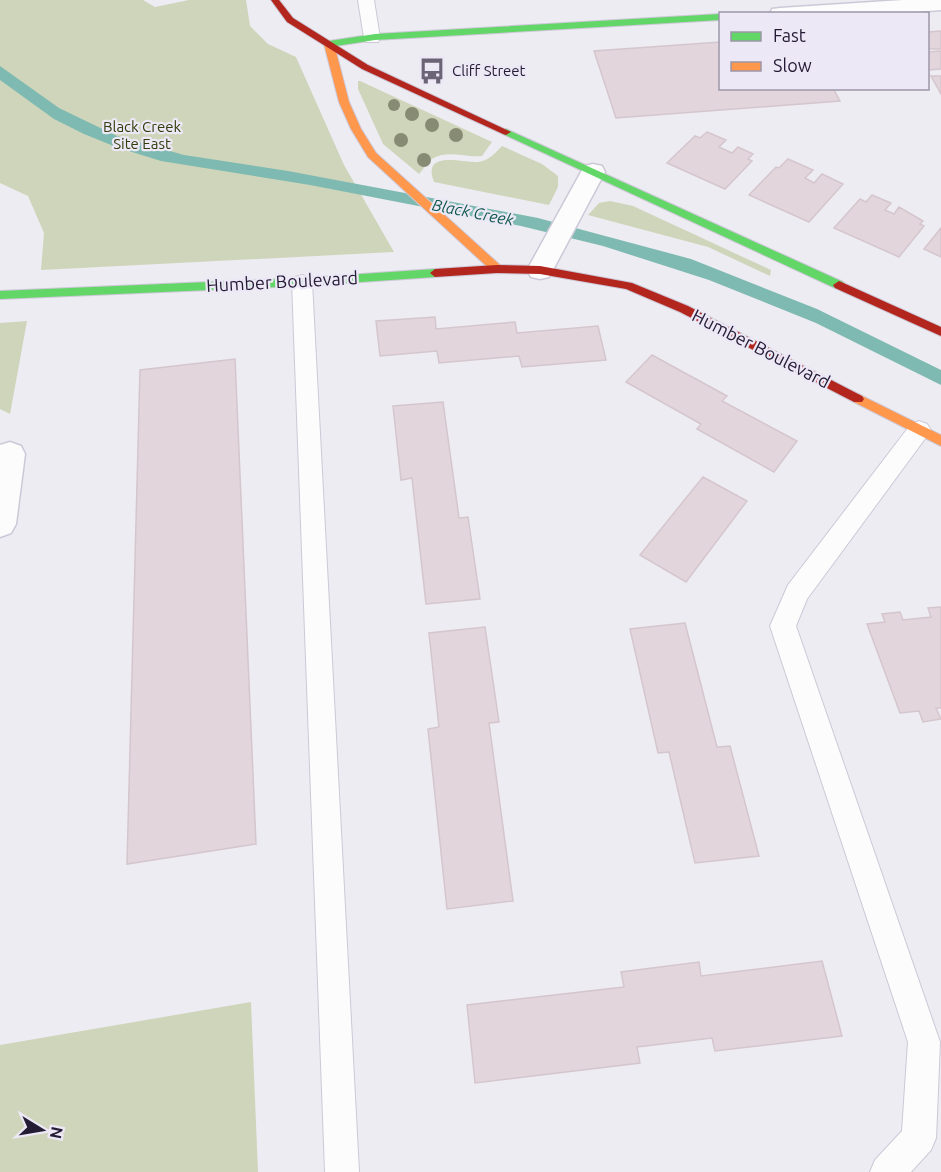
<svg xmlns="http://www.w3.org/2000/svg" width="941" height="1172" viewBox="0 0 941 1172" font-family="Ubuntu,sans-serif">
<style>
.green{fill:#cfd5ba}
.water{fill:#7ebab1}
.building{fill:#e2d5dc;stroke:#d5c6cd;stroke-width:1.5}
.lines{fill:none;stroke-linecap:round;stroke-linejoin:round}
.lane-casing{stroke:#cdc8d7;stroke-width:2}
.street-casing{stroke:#cdc8d7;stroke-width:3}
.fast-casing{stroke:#cdc8d7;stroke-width:2}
.slow-casing{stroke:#cdc8d7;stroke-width:2}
.jam-casing{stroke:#cdc8d7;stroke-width:2}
.lane{fill:#fcfcfd;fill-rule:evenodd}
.street{fill:#fcfcfd;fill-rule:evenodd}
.fast{fill:#63d668;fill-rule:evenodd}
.slow{fill:#ff974d;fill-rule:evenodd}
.jam{fill:#b3261e;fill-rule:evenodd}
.tree{fill:#878b73}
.labels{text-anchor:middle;stroke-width:4.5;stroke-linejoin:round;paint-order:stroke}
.far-poi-label{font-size:15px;fill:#241b34;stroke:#ece8f6;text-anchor:start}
.far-park-label{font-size:15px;fill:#333c0b;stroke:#ece8f6}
.far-water-label{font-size:16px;font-style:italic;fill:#0f594d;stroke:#ece8f6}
.street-label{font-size:18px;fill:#241b34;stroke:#ece8f6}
</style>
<rect width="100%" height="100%" fill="#edecf2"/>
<path class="green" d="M0,0H143L155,7L189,0H246L250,26L268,44L296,57L344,165L394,252L41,270L44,233L28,196L0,183Z
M358,81H360L492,142L482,156C466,158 447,149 432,159C427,162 424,169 419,174L383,144L358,89Z
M502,146L542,164L558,176V187L549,205L434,182C421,149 464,163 478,162C489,161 495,153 502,146Z
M610,201L633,206L771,270L770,276L708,247L588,215L599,203Z
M27,321L10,414L0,409V323Z
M251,1002L258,1172H0V1045Z"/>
<path class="water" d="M0,66L59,108L117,136L184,155L288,171L538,218L691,259L817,309L941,370V385L816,323L709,280L603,246L521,226L310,185L161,161L116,147L84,134L54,119L0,80Z"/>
<path class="building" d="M941,31V49H928V32Z
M720,42V88H833L840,101L616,118L594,51Z
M941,51V69L928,70V52Z
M931,76H941V94Z
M707,132L726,140L719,147L732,153L738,147L753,154L748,159L752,161L725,189L667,163L695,136L700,138Z
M788,159L813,170L805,178L814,183L822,174L843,184L809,222L749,195L776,167L779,168Z
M872,195L891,203L885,210L894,214L899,207L923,221L920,224L924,226L899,257L834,228L860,199L866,202Z
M941,228V257L924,249Z
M435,317L436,329L515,322L517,333L598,326L606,360L522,367L519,356L439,363L437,351L380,356L376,321Z
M652,355L727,396L722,401L797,441L774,472L697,429L701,424L626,382Z
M235,359L256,844L127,864L140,370Z
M443,402L459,518L468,517L480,599L426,604L412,478L401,480L393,406Z
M703,477L747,501L686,582L640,555Z
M941,607V708H936L941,719L923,722L919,711L900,713L867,624L885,622L882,614L900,612L903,620L931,617L928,608Z
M685,623L717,747L730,746L759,856L695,863L669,752L658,753L630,629Z
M485,627L499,722L489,723L513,901L447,909L428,729L439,727L429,633Z
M822,961L842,1036L715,1051L712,1038L637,1047L640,1063L475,1083L467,1005L624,987L621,972L699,962L701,976Z"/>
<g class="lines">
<g class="lane-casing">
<path id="lane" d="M358,0H374L380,38L378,42H366L364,38Z
M302,275L309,277L312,282L359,1172H325L292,282L295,277Z
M919,421L927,424L931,430L927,436L807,599L796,626L940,1042L936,1138L931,1150L911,1172H870L875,1160L902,1131L908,1042L770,626L788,585L911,424Z"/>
</g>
<g class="street-casing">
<path id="street" d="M903,0H941V10L891,14H770L772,9L780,8Z
M593,164L602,166L605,172L553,270L549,277L540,279L531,277L527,270L581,172L584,166Z
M10,442L21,446L25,454L16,524L11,533L0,537V445Z"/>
</g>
<g class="fast-casing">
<path id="fast" d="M720,14V20L375,40L329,47L324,44L329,41L375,34Z
M506,129L843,282L845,285L839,289L835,288L503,134L501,132Z
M435,269L440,273L435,277L302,286L0,299V291L302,278Z"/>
</g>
<g class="slow-casing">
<path id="slow" d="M326,42L334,44L349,102L361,129L376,153L501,266V272H493L368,157L351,129L339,102L324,44Z
M858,394L941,435V446L854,402L852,399L854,396Z"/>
</g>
<g class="jam-casing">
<path id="jam" d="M271,0H279L293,18L368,65L511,132L506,135L503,134L362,69L287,22Z
M497,265L540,266L632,283L688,306L862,396L864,399L862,402H854L680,312L626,289L540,274L497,273L435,277L430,273L435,269Z
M839,281L941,327V336L835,288L833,285Z"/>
</g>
<use href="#lane" class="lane"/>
<use href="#street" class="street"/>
<use href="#fast" class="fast"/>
<use href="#slow" class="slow"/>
<use href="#jam" class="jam"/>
</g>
<g class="tree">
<circle cx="394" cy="105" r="6"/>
<circle cx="412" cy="114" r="7"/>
<circle cx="432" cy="125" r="7"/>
<circle cx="456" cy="135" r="7"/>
<circle cx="401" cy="140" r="7"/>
<circle cx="424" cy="160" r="7"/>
</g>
<defs>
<g id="bus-bare" transform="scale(2.07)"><path d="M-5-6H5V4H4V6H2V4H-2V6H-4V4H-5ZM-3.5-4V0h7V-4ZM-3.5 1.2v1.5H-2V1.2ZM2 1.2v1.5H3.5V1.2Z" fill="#6a6476" stroke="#ece8f6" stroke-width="2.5" paint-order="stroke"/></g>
</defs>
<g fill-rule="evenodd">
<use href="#bus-bare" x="432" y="71"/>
</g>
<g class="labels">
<g class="far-poi-label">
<text x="452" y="76">Cliff Street</text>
</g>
<g class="far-park-label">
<text x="142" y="132">Black Creek<tspan x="142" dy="17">Site East</tspan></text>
</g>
<g class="far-water-label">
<text transform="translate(473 212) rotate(11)" y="6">Black Creek</text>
</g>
<g class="street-label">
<text transform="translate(282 282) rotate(-3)" y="6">Humber Boulevard</text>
<text transform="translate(761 349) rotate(27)" y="6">Humber Boulevard</text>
</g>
</g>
<rect x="719" y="12" width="210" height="78" fill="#ece8f6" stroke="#9c96a8" stroke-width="1.5"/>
<rect x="731" y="32" width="30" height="9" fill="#63d668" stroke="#9c96a8" stroke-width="1.5"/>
<text x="773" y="42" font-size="18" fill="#241b34">Fast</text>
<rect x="731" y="62" width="30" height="9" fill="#ff974d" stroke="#9c96a8" stroke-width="1.5"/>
<text x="773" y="72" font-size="18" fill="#241b34">Slow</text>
<g transform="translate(42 1130) rotate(101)" stroke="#ece8f6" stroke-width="4.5" paint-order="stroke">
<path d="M0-4.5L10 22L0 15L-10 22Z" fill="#241b34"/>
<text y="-9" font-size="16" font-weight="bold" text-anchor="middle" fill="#241b34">N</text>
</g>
</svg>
